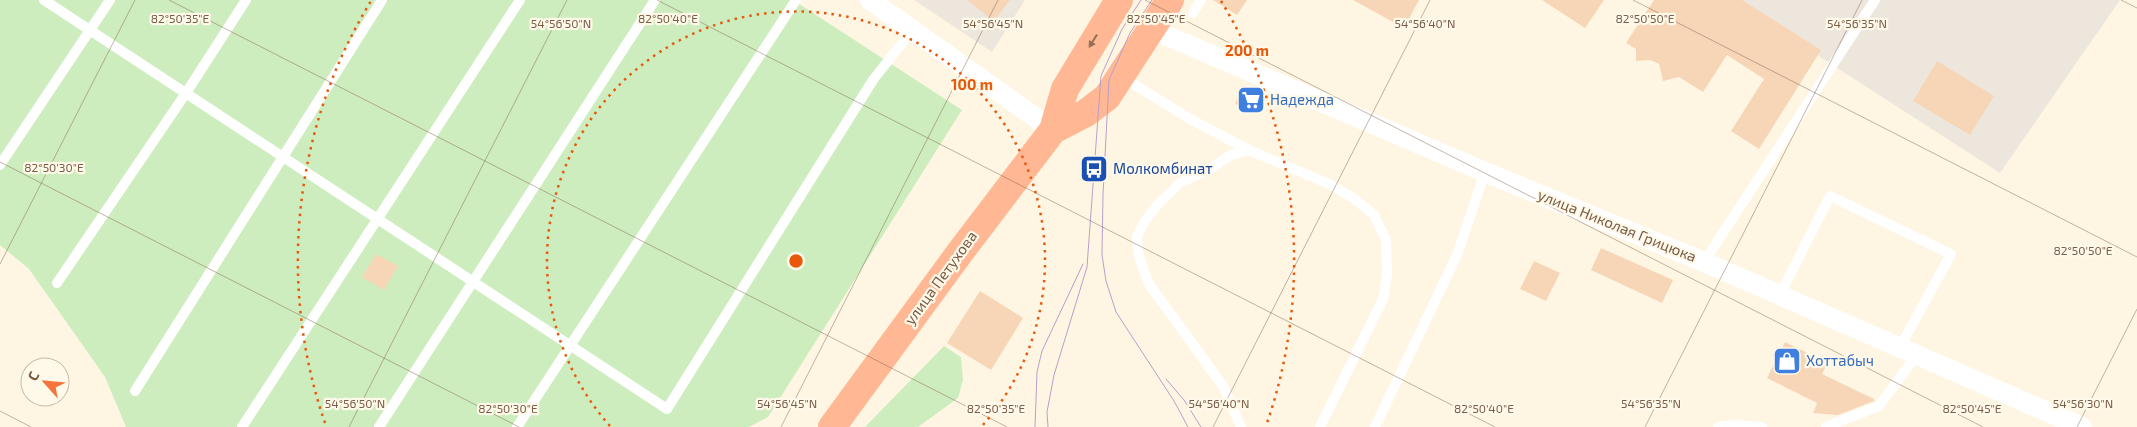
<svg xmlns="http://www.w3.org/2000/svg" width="2137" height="427" viewBox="0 0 2137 427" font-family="'Exo 2',sans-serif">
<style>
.industrial{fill:#ede6dd}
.green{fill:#ceedbf}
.building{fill:#f7d6b7}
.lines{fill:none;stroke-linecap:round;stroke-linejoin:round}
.lane{stroke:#fff;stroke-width:10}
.street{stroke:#fff;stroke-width:20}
.highway{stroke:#ffb893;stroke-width:28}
.tram{stroke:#b99fc9;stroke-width:1}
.oneway{fill:#946e55}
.ticks{fill:none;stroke:#795c46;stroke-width:1;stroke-opacity:0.45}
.ring{fill:none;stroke:#e8590c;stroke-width:2.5;stroke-dasharray:2.5 5}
.labels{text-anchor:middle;stroke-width:4.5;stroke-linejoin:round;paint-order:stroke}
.shop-label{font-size:15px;fill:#366cbe;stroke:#fff9ea;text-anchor:start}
.transit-label{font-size:15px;fill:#164399;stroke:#fff9ea;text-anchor:start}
.street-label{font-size:15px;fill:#795c46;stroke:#fff9ea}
.ticks-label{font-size:12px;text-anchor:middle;fill:#795c46;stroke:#fff9ea;stroke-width:4.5;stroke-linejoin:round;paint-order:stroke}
.centre{fill:#e8590c;stroke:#fff9ea;stroke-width:2.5}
.ring-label{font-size:15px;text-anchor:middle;font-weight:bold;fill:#e8590c;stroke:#fff9ea;stroke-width:4.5;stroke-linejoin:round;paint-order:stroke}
</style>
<rect width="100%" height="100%" fill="#fef6e2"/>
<path class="industrial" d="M914,0H1025L992,52Z
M1732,0H2120L2000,173Z"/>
<path class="green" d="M0,0H793L962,110L768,417L749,427H126L105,377L29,269L0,245Z
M944,346L961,357L963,380L958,398L918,427H865Z"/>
<path class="building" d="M967,0H1010L994,21Z
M1213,0H1247L1237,15Z
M1353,0H1419L1404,28Z
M1542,0H1604L1585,28Z
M1654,0H1742L1821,50L1759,149L1731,131L1764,79L1727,55L1703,92L1679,77L1663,81L1659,64L1650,60L1636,61V49L1626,43Z
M1937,61L1994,96L1970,135L1913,101Z
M1242,86L1266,96L1259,113L1235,104Z
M1601,248L1673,280L1662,303L1591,270Z
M376,254L398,266L384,290L362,277Z
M1534,261L1560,273L1546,301L1520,289Z
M980,291L1023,318L991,370L947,343Z
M1785,342L1828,363L1822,374L1874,399V401L1838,415L1813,413L1817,403L1767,378Z"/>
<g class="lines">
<path class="lane" d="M44,0L667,409L873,80L913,29
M1193,13L1201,0
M1122,77L1190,119L1249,150
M0,165L110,0
M1704,262L1875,0
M57,283L186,93L246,0
M1780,295L1830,196L1951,254L1899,349
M135,391L382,0
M242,427L520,0
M379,427L655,0
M517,427L796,0
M1241,427L1223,386L1149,284L1139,257L1137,236L1145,221L1158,204L1180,183L1213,167L1231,155L1249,150L1329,184L1355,199L1374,215L1386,240L1387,273L1384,297L1320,427
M1375,427L1457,255L1485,172
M1718,427L1736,425L1762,427
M1826,427L1879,406L1916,356"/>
<path class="street" d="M870,0L1053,130
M1151,29L1485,172L1704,262L2082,427"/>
<path class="highway" d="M1053,130L1086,113L1107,97L1170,0
M832,427L961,251L1053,130L1065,89L1119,0"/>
<path class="tram" d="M1152,0L1130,33L1109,80L1103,194L1102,255L1106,281L1116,312L1174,401L1188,427
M1166,379L1184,400L1201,427
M1035,427L1037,372L1042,351L1083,264
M1048,427L1047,412L1054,375L1087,267L1101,76L1122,29L1141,0"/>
</g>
<defs><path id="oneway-solid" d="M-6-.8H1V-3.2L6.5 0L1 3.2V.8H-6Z" transform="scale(1.25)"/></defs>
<use class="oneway" href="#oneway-solid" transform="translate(1093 41) rotate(122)"/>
<path class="ticks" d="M169,0L1007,427M657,0L1495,427M1145,0L1983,427M1633,0L2137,257M2121,0L2137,8M0,162L519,427M0,264L135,0M0,411L31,427M349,427L567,0M781,427L998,0M1213,427L1430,0M1645,427L1862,0M2077,427L2137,309"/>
<g class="ring">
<path d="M610 426A249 249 0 1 1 982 426"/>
<path d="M325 423A498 498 0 0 1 371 1M1221 1A498 498 0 0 1 1267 423"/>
</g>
<defs>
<g id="supermarket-square" transform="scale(1.4375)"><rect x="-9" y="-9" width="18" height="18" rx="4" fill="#3f7fe0" stroke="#fff9ea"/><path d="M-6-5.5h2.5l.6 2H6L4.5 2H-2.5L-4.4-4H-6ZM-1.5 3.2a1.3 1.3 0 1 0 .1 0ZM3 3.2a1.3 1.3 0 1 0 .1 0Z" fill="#fff"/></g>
<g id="bus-square" transform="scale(1.4375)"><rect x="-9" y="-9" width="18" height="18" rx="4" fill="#1a4fb4" stroke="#fff9ea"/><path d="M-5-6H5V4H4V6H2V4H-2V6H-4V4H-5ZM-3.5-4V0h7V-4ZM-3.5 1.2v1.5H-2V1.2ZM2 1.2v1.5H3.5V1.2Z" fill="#fff"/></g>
<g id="shop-square" transform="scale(1.4375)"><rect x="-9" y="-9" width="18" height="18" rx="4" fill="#3f7fe0" stroke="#fff9ea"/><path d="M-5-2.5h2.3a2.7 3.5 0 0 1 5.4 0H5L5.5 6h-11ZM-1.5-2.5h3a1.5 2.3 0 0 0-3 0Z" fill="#fff"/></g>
</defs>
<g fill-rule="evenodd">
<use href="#supermarket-square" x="1251" y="100"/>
<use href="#bus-square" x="1094" y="169"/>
<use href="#shop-square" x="1787" y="361"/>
</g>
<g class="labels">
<g class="shop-label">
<text x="1270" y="105">Надежда</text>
<text x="1806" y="366">Хоттабыч</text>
</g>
<g class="transit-label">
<text x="1113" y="174">Молкомбинат</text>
</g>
<g class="street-label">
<text transform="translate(1617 226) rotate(22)" y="5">улица Николая Грицюка</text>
<text transform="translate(941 278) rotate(-54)" y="5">улица Петухова</text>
</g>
</g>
<g class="ticks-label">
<text x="180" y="23">82°50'35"E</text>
<text x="668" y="23">82°50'40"E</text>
<text x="1645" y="23">82°50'50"E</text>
<text x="1156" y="23">82°50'45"E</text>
<text x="561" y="28">54°56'50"N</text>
<text x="993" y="28">54°56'45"N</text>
<text x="1425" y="28">54°56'40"N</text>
<text x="1857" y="28">54°56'35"N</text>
<text x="54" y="172">82°50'30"E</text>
<text x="2083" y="255">82°50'50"E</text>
<text x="355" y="408">54°56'50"N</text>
<text x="787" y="408">54°56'45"N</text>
<text x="1219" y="408">54°56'40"N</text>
<text x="1651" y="408">54°56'35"N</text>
<text x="2083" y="408">54°56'30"N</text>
<text x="508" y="413">82°50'30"E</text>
<text x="996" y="413">82°50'35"E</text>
<text x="1484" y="413">82°50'40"E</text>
<text x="1972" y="413">82°50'45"E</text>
</g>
<circle cx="796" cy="261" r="8" class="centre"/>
<g class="ring-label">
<text x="1247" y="56">200 m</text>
<text x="972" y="90">100 m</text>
</g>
<g transform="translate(45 382) rotate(297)"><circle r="24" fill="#fff9ea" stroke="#c9baa8"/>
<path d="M0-4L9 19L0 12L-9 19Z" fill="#f5743b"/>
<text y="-8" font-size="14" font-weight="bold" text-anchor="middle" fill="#795c46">С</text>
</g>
</svg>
